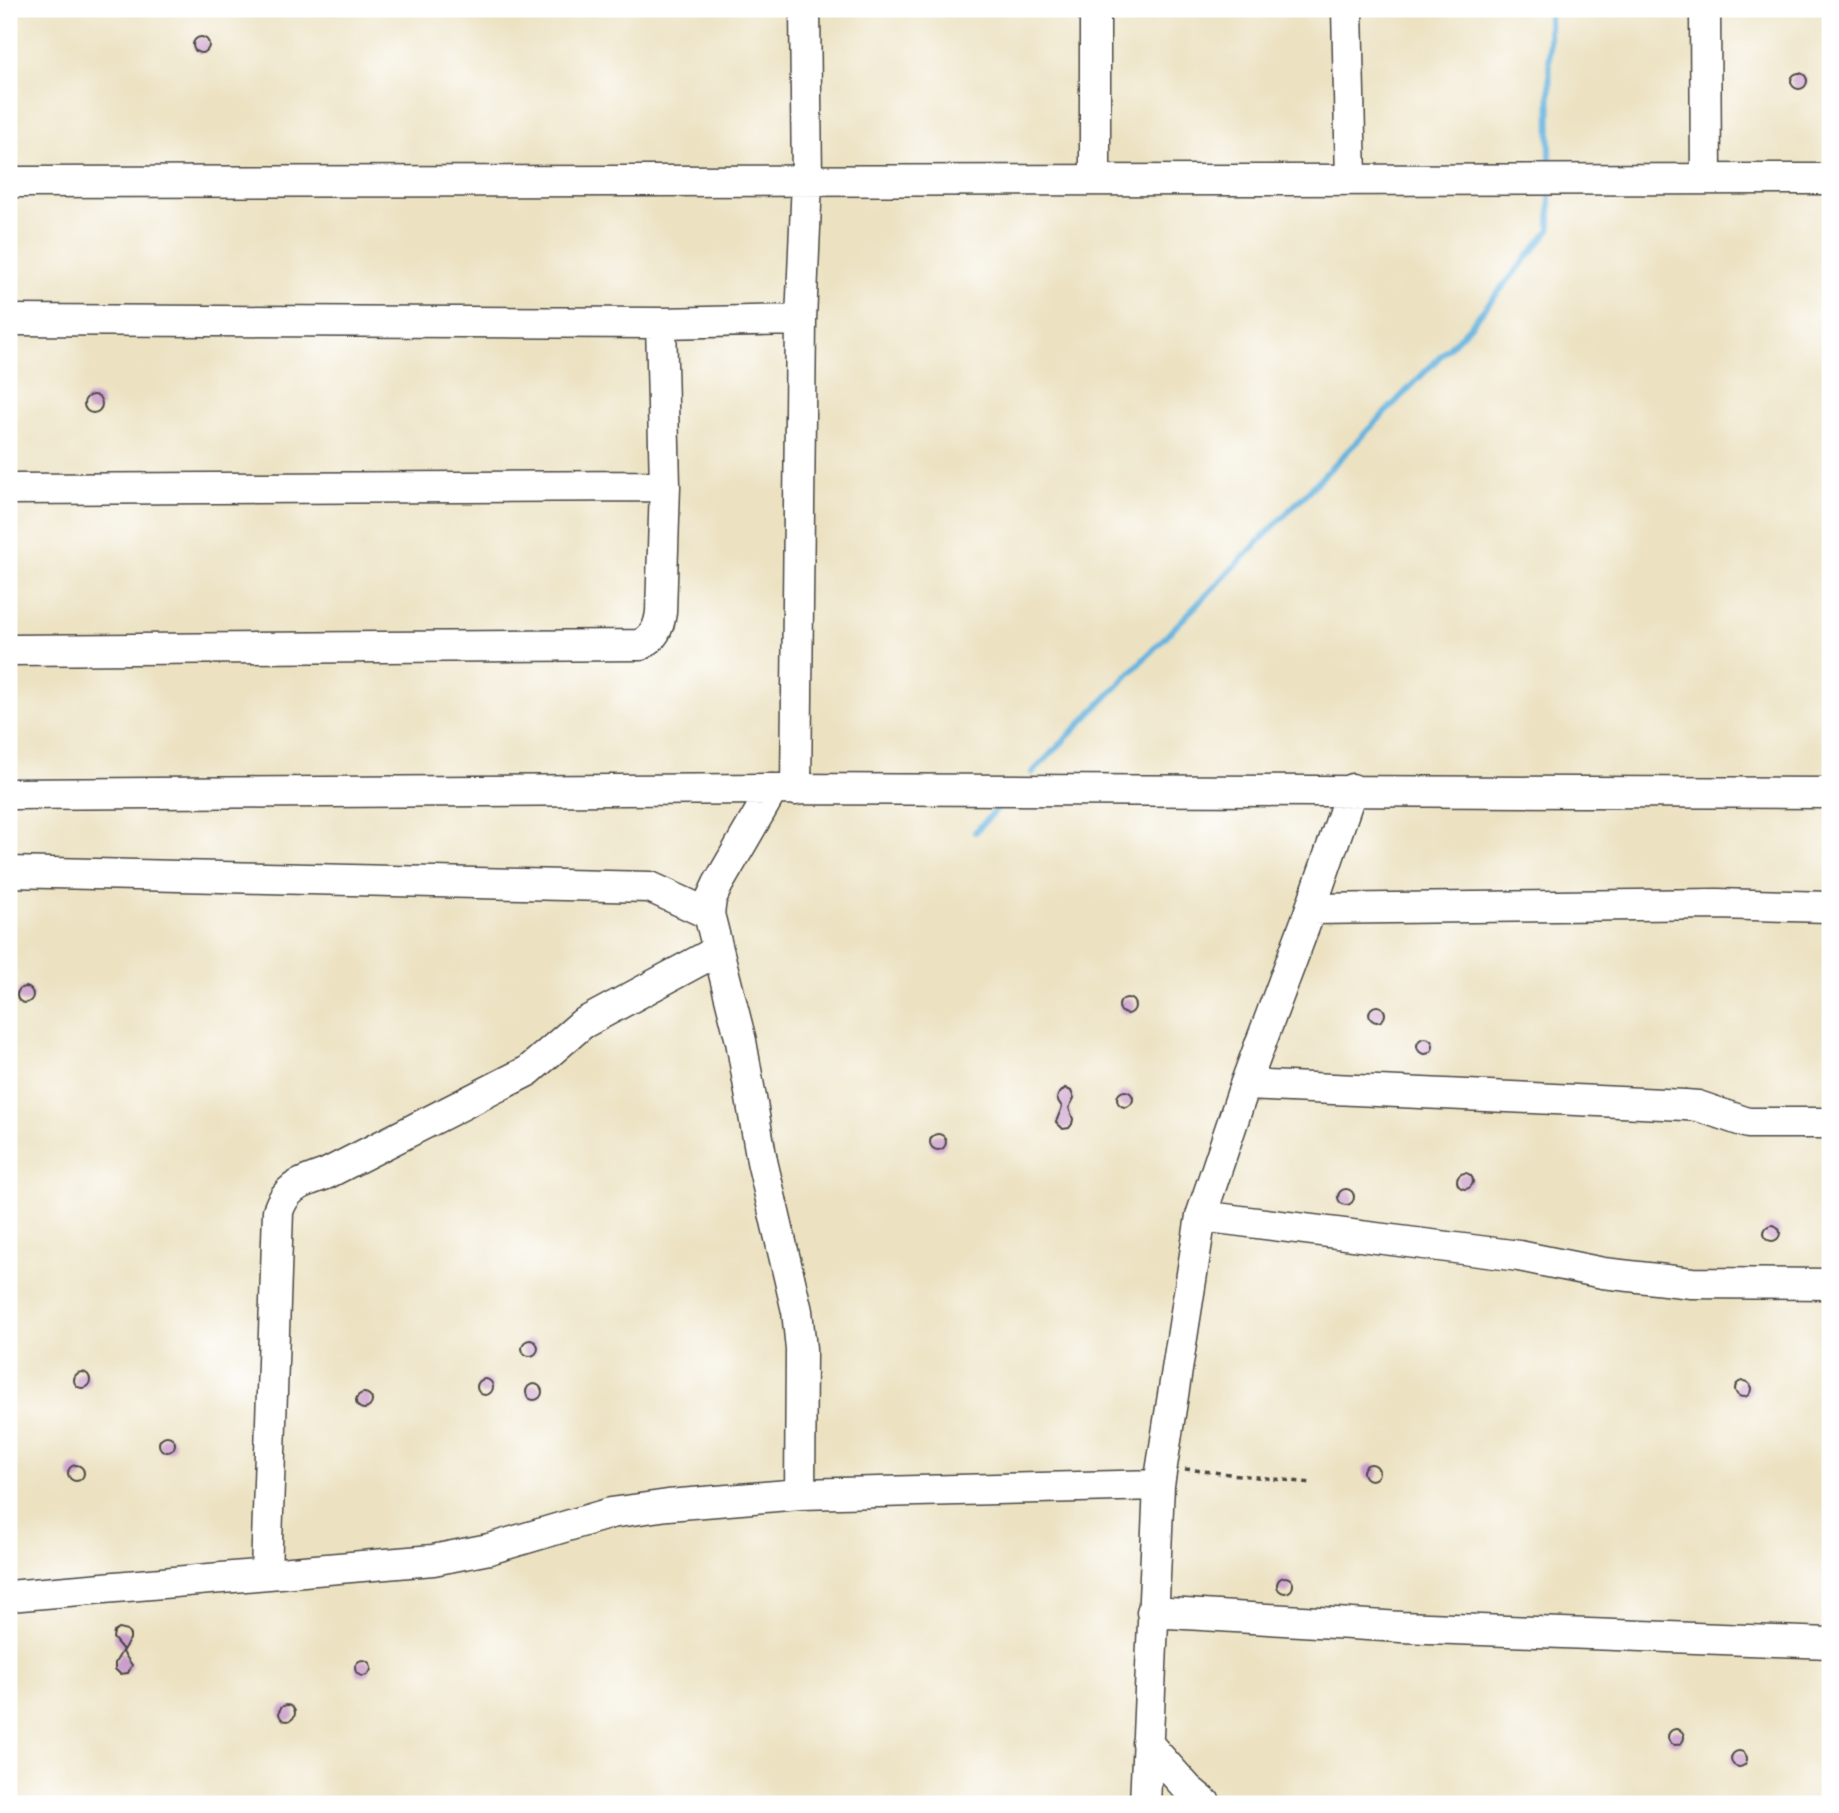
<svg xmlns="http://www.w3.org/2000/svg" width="1839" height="1813" viewBox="0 0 1839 1813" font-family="Itim,sans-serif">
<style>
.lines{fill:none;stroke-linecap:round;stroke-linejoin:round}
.stream{stroke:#63b3de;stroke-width:6}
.building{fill:#cb9dca}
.minor-casing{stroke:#484642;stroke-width:33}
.path{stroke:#484642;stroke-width:3.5;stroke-dasharray:5 5;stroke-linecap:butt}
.minor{stroke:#fff;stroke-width:30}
</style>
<rect width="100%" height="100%" fill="#fff"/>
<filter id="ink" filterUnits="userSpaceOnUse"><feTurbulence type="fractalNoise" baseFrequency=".0143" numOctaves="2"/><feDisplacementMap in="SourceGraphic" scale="14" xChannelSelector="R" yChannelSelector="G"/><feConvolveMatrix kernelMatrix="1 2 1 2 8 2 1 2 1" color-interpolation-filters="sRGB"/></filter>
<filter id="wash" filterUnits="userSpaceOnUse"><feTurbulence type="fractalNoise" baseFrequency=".00686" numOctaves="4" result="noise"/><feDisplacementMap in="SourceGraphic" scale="28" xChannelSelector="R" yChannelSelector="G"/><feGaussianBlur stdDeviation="1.57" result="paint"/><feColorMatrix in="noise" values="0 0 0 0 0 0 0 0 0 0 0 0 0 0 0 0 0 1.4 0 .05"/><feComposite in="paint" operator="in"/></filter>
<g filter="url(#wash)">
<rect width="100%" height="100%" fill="#ece2c2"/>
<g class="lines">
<path class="stream" d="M1549,9L1550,171
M1032,773L1471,325L1550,230V189
M975,832L1001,805"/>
</g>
<g id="blocks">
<path class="building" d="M193 45a8 8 0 1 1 16 0a8 8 0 1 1-16 0Z
M1791 81a8 8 0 1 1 16 0a8 8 0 1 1-16 0Z
M84 404a9 9 0 1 1 18 0a9 9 0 1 1-18 0Z
M17 995a8 8 0 1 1 16 0a8 8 0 1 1-16 0Z
M1119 1006a8 8 0 1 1 16 0a8 8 0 1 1-16 0Z
M1369 1014a8 8 0 1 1 16 0a8 8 0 1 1-16 0Z
M1417 1046a8 8 0 1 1 16 0a8 8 0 1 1-16 0Z
M1065,1088L1071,1091L1074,1098L1069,1108L1073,1119L1072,1124L1069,1128L1063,1129L1056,1122L1062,1107L1057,1099L1058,1095Z
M1117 1099a8 8 0 1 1 16 0a8 8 0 1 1-16 0Z
M930 1142a8 8 0 1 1 16 0a8 8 0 1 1-16 0Z
M1457 1181a8 8 0 1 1 16 0a8 8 0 1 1-16 0Z
M1338 1197a8 8 0 1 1 16 0a8 8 0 1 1-16 0Z
M1764 1233a8 8 0 1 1 16 0a8 8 0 1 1-16 0Z
M522 1348a8 8 0 1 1 16 0a8 8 0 1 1-16 0Z
M74 1380a8 8 0 1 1 16 0a8 8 0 1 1-16 0Z
M477 1387a8 8 0 1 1 16 0a8 8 0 1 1-16 0Z
M1735 1389a8 8 0 1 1 16 0a8 8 0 1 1-16 0Z
M526 1392a8 8 0 1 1 16 0a8 8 0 1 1-16 0Z
M356 1401a8 8 0 1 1 16 0a8 8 0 1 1-16 0Z
M159 1444a8 8 0 1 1 16 0a8 8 0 1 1-16 0Z
M1363 1472a8 8 0 1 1 16 0a8 8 0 1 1-16 0Z
M68 1473a8 8 0 1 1 16 0a8 8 0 1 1-16 0Z
M1277 1585a8 8 0 1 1 16 0a8 8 0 1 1-16 0Z
M119,1629L127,1631L130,1635V1639L123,1650L113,1638L114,1632Z
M122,1651L132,1665L128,1673L120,1674L115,1669V1663Z
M355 1668a8 8 0 1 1 16 0a8 8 0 1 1-16 0Z
M279 1713a8 8 0 1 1 16 0a8 8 0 1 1-16 0Z
M1668 1737a8 8 0 1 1 16 0a8 8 0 1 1-16 0Z
M1731 1759a8 8 0 1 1 16 0a8 8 0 1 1-16 0Z"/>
</g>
</g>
<g filter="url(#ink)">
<use href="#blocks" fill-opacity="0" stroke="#484642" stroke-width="2"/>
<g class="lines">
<g class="minor-casing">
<path id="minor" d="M1347,9L1351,179
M1705,9L1706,179
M1095,179V9
M9,182L1830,179
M9,320L661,323L801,320
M9,489L665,486
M9,650L640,645C654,638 659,628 661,612L665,486L661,323
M773,789L718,884L711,899L709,914L741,1041L762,1161L797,1311L801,1349L800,1494
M796,790L801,320L807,181L805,9
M9,794L773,789L1830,793
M9,872L650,887L709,914
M1311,909L1717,904L1830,907
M1245,1085L1685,1105L1698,1106L1748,1123H1830
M1201,1216L1519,1256L1603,1273L1692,1283L1830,1284
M266,1573L278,1211C287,1185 302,1183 326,1174L528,1071L582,1024L717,951
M9,1596L433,1560L489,1549L611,1513L668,1505L800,1494L1159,1485
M1152,1612L1401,1627L1830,1643
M1147,1743L1188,1789L1206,1804
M1145,1804L1159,1485L1201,1216L1245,1085L1307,919L1352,789"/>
</g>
<path class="path" d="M1185,1469L1311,1483"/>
<use href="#minor" class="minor"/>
</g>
</g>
<rect width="1839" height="1813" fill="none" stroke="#fff" stroke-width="35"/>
</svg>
